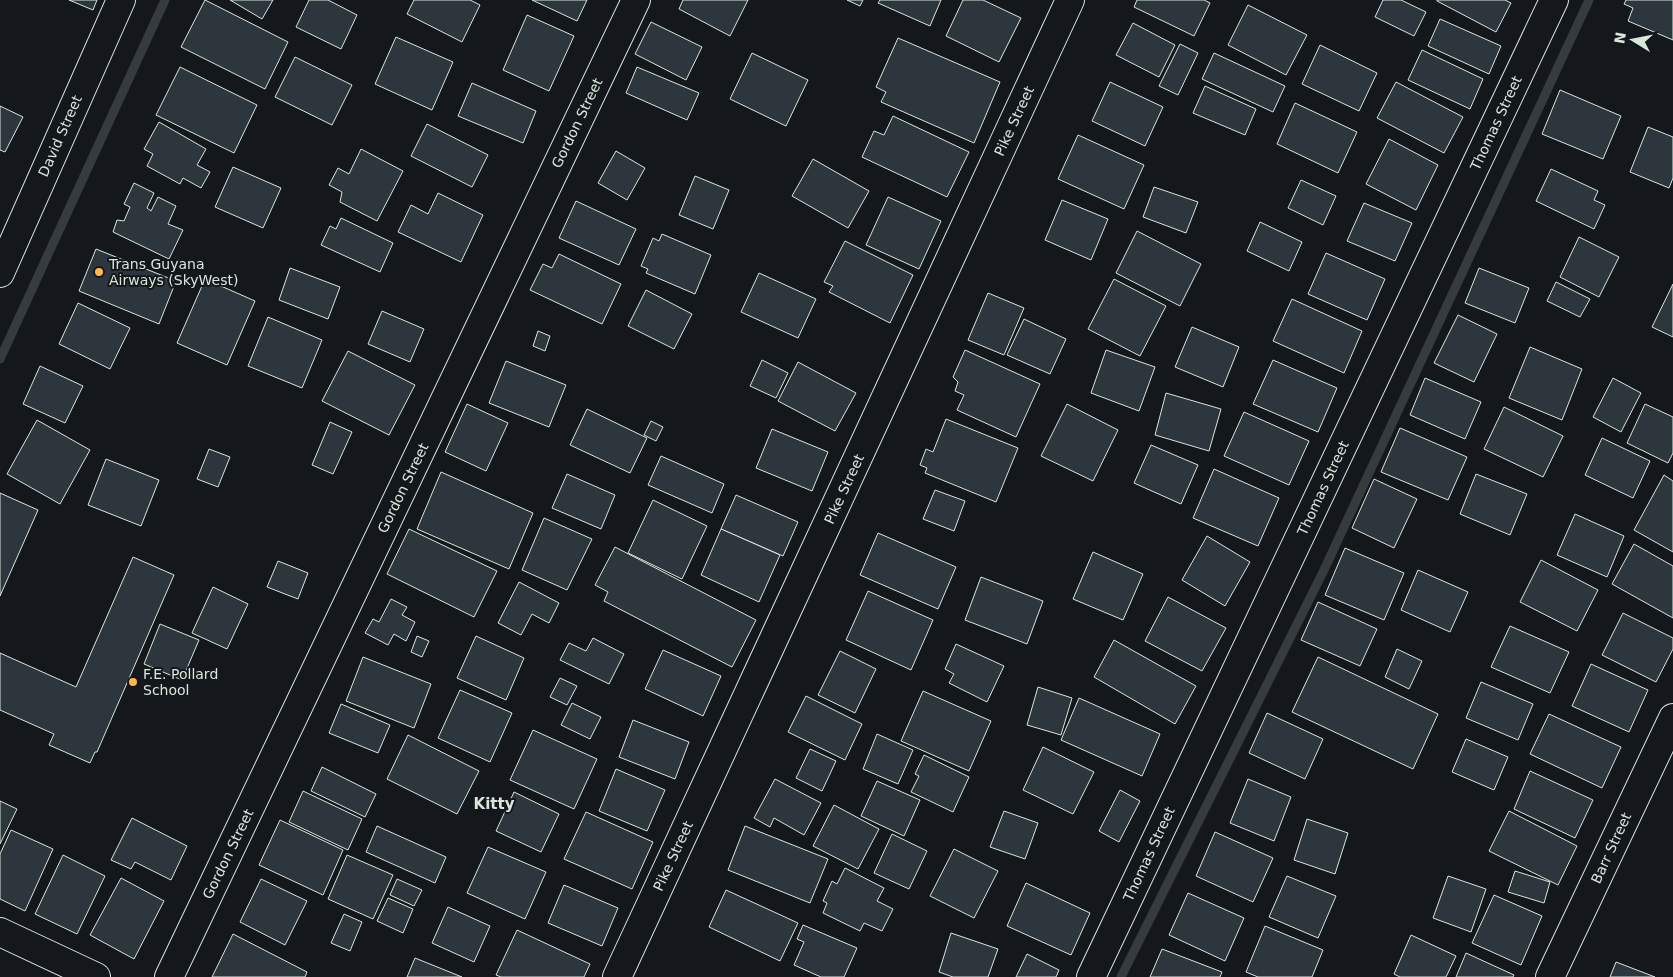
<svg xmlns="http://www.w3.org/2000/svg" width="1673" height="977" viewBox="0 0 1673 977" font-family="'DejaVu Sans',sans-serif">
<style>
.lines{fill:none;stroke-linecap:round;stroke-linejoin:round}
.stream{stroke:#363b3e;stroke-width:9}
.building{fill:#2c363c;stroke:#d8e6dc}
.street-casing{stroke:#d8e6dc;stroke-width:30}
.secondary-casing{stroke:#d8e6dc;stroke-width:30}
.street{stroke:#14181c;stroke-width:28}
.secondary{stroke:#14181c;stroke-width:28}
.poi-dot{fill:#ffb74d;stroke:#14181c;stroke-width:2}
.labels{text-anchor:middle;stroke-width:4;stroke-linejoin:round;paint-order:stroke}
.street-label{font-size:14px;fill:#d8e6dc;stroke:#14181c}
.poi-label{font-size:14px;fill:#d8e6dc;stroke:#14181c;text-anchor:start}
.neighbourhood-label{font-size:15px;font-weight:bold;fill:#d8e6dc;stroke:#14181c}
</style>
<rect width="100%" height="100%" fill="#14181c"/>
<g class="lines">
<g class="stream">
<path d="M 0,359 L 165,0"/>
<path d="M 1121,977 L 1324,570 L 1589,0"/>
</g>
</g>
<g class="building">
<path d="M 69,0 L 97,0 L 93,10 Z"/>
<path d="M 205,0 L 288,42 L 265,89 L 181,47 Z"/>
<path d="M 230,0 L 273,0 L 262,19 Z"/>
<path d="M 309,0 L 328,0 L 357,15 L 341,49 L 296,27 Z"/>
<path d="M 414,0 L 470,0 L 480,5 L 462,42 L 407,14 Z"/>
<path d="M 532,0 L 587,0 L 577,21 Z"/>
<path d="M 683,0 L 748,0 L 730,36 L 679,9 Z"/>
<path d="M 847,0 L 863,0 L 860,6 Z"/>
<path d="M 880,0 L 941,0 L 930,26 L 878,3 Z"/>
<path d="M 963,0 L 983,0 L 1021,18 L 999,62 L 946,36 Z"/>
<path d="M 1137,0 L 1204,0 L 1210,3 L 1194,36 L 1134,7 Z"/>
<path d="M 1383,0 L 1401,0 L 1426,12 L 1414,36 L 1375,17 Z"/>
<path d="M 1437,0 L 1505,0 L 1511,3 L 1496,32 L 1437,1 Z"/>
<path d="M 1626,0 L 1673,0 L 1673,40 L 1628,21 L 1633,8 L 1624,4 Z"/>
<path d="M 1248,5 L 1307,35 L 1286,75 L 1228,45 Z"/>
<path d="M 527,15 L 574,36 L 549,91 L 503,70 Z"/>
<path d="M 1440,19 L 1501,46 L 1489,74 L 1428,46 Z"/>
<path d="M 651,22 L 702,47 L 686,80 L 635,54 Z"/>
<path d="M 1133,23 L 1175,45 L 1159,77 L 1116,55 Z"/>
<path d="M 396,37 L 453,62 L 432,110 L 375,84 Z"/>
<path d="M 898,38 L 1000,82 L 974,143 L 881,102 L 886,92 L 876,87 Z"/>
<path d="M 1180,44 L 1198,53 L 1178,95 L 1159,86 Z"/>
<path d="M 1320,45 L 1377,73 L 1359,111 L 1302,84 Z"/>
<path d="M 1422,50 L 1483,79 L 1470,109 L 1408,80 Z"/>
<path d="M 752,53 L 808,80 L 786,126 L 730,99 Z"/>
<path d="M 1214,53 L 1285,86 L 1273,112 L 1202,79 Z"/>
<path d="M 295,57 L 352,85 L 332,125 L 275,97 Z"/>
<path d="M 180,67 L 257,105 L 234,153 L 156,115 Z"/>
<path d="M 637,67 L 699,93 L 687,120 L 626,93 Z"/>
<path d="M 1110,82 L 1163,107 L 1145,146 L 1092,121 Z"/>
<path d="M 1396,82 L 1463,117 L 1444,153 L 1377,118 Z"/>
<path d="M 472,83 L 536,111 L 523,143 L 458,116 Z"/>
<path d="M 1205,86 L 1256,109 L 1245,135 L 1193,113 Z"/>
<path d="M 1560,90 L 1621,116 L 1603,159 L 1542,134 Z"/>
<path d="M 1295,103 L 1357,132 L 1338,173 L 1277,144 Z"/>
<path d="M 0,106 L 23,117 L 5,152 L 0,150 Z"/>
<path d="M 893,116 L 969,152 L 947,197 L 862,157 L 874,131 L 884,135 Z"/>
<path d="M 159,122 L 206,149 L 197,165 L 210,172 L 201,188 L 183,178 L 180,184 L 147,166 L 153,154 L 144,149 Z"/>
<path d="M 427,124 L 488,155 L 472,187 L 411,156 Z"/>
<path d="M 1648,127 L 1673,137 L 1673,178 L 1669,188 L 1630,172 Z"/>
<path d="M 1078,135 L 1144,165 L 1124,209 L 1058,179 Z"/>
<path d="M 1389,139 L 1438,165 L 1416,210 L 1366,184 Z"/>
<path d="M 361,149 L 403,171 L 377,221 L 340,202 L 342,192 L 329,185 L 338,168 L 349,174 Z"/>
<path d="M 616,151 L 645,168 L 627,200 L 598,183 Z"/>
<path d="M 813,159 L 869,191 L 848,228 L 792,196 Z"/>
<path d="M 233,167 L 281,188 L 263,228 L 215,207 Z"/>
<path d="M 1551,169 L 1598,191 L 1594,200 L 1605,205 L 1594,229 L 1536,201 Z"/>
<path d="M 695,176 L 729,190 L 713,229 L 679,215 Z"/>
<path d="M 1301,180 L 1336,196 L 1323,225 L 1288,208 Z"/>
<path d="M 134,183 L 154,193 L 147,208 L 151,211 L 158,197 L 176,206 L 168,224 L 183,230 L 169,259 L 113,232 L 117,220 L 124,221 L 130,207 L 124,204 Z"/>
<path d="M 1154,187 L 1198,202 L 1186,233 L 1143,217 Z"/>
<path d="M 438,193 L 483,215 L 461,262 L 398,232 L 411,205 L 428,214 Z"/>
<path d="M 888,197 L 941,221 L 919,269 L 866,245 Z"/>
<path d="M 1062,200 L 1108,219 L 1091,260 L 1045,240 Z"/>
<path d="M 576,201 L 636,229 L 619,265 L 559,238 Z"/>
<path d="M 1364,203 L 1412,223 L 1395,261 L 1347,241 Z"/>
<path d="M 341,218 L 393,243 L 380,272 L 321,245 L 330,226 L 336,229 Z"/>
<path d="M 1260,222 L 1302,242 L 1289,271 L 1247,251 Z"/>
<path d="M 1137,231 L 1201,264 L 1180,306 L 1116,273 Z"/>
<path d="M 662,234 L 711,255 L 695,294 L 646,273 L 648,269 L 641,266 L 653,238 L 659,241 Z"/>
<path d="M 1579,237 L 1619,257 L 1599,297 L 1560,277 Z"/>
<path d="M 845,241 L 913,275 L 890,323 L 829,292 L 833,286 L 824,282 Z"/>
<path d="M 96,249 L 176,281 L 159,324 L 79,291 Z"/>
<path d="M 1326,253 L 1385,279 L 1367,320 L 1308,294 Z"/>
<path d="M 559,254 L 621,284 L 602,324 L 530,290 L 543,264 L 552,268 Z"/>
<path d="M 290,268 L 340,287 L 328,319 L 279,300 Z"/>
<path d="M 1479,268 L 1529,288 L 1515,323 L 1465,303 Z"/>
<path d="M 759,273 L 816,299 L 798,338 L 741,312 Z"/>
<path d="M 205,279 L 255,301 L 227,365 L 177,343 Z"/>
<path d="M 1114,279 L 1166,306 L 1140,356 L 1088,329 Z"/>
<path d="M 1556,282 L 1590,299 L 1580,317 L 1547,301 Z"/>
<path d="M 1673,284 L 1673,337 L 1652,327 Z"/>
<path d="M 646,290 L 692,314 L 674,349 L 628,326 Z"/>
<path d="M 988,293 L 1024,308 L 1004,355 L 968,340 Z"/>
<path d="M 1292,299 L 1362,331 L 1344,373 L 1273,341 Z"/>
<path d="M 78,303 L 130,328 L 110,369 L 59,344 Z"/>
<path d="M 382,311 L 424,329 L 410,362 L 368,344 Z"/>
<path d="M 1458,315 L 1497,334 L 1474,382 L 1434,363 Z"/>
<path d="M 268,317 L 322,340 L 302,388 L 248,366 Z"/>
<path d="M 1024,319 L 1066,339 L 1050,374 L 1007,355 Z"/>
<path d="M 1192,327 L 1239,347 L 1223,387 L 1175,367 Z"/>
<path d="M 538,331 L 550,336 L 545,351 L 533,346 Z"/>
<path d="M 1530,347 L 1582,369 L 1562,420 L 1509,398 Z"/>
<path d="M 965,350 L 1040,384 L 1016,437 L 957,410 L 964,395 L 955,391 L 958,382 L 953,377 Z"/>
<path d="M 1106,350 L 1155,367 L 1139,411 L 1091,393 Z"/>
<path d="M 348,351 L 415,385 L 389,435 L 322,401 Z"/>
<path d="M 762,360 L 788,373 L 776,398 L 750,386 Z"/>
<path d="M 1273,360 L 1337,388 L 1318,432 L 1253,404 Z"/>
<path d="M 506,361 L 566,385 L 549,427 L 489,403 Z"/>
<path d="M 798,362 L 856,393 L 835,431 L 778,401 Z"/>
<path d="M 40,366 L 83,386 L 65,423 L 23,404 Z"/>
<path d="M 1425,378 L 1481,402 L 1465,439 L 1410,415 Z"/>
<path d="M 1613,378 L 1641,393 L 1621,432 L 1593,417 Z"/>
<path d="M 1166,393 L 1221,409 L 1209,451 L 1155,435 Z"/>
<path d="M 467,404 L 508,423 L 486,471 L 445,452 Z"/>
<path d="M 1067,404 L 1118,430 L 1093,481 L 1041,456 Z"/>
<path d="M 1645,404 L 1673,417 L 1673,453 L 1668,463 L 1627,443 Z"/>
<path d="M 1504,407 L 1563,436 L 1543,477 L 1484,449 Z"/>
<path d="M 587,409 L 647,438 L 630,473 L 570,445 Z"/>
<path d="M 1244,412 L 1309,441 L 1289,485 L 1224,456 Z"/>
<path d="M 946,419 L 1018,448 L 996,502 L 925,473 L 927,468 L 920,465 L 926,449 L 933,452 Z"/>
<path d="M 37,420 L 90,450 L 60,504 L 7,474 Z"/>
<path d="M 651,421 L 663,427 L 656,441 L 644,435 Z"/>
<path d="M 330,422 L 352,432 L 333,474 L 312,465 Z"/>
<path d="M 1400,428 L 1467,457 L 1448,500 L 1381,472 Z"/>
<path d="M 772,429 L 828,452 L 812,491 L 756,468 Z"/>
<path d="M 1602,438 L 1650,461 L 1633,498 L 1585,475 Z"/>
<path d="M 1151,445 L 1198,465 L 1181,504 L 1134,483 Z"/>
<path d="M 209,449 L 230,457 L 218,487 L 197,479 Z"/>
<path d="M 661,456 L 724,484 L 712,513 L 648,485 Z"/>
<path d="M 106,459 L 159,480 L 141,526 L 88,505 Z"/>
<path d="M 1214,469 L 1279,498 L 1258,546 L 1193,518 Z"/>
<path d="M 441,472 L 533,513 L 509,569 L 417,529 Z"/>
<path d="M 567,474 L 615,495 L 601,529 L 552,508 Z"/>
<path d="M 1476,474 L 1527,494 L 1510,535 L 1460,514 Z"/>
<path d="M 1664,475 L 1673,481 L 1673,552 L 1634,530 Z"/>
<path d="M 1374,479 L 1417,499 L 1394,548 L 1352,528 Z"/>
<path d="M 935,490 L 965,501 L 954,531 L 923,519 Z"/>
<path d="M 0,493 L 38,510 L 0,596 Z"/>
<path d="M 736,495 L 798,522 L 783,556 L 721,529 Z"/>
<path d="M 653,500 L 707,526 L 682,579 L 628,553 Z"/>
<path d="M 1575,514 L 1624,536 L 1607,577 L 1557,555 Z"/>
<path d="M 544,518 L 592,539 L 567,590 L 522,570 Z"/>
<path d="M 409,529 L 497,571 L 474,617 L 387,574 Z"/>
<path d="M 721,529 L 780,555 L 759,602 L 701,575 Z"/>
<path d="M 878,533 L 956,567 L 938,609 L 860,575 Z"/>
<path d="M 1207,536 L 1250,562 L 1225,606 L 1182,580 Z"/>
<path d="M 1634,544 L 1673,566 L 1673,618 L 1612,584 Z"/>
<path d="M 615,547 L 756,620 L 732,667 L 604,601 L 608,592 L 595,585 Z"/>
<path d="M 1345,548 L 1404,573 L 1384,620 L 1325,595 Z"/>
<path d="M 1093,552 L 1143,574 L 1123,620 L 1073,599 Z"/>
<path d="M 133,557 L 174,575 L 97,752 L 95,752 L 90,763 L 49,745 L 54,734 L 0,710 L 0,653 L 76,687 Z"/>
<path d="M 1541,560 L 1598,590 L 1577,631 L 1520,602 Z"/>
<path d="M 278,561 L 308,573 L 298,599 L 267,587 Z"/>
<path d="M 1418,570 L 1468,592 L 1450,632 L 1401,610 Z"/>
<path d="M 981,577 L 1043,601 L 1027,644 L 965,620 Z"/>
<path d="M 519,582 L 559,603 L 549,623 L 532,614 L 521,635 L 498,623 Z"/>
<path d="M 213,587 L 248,604 L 227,649 L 192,633 Z"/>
<path d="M 868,591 L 933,620 L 911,670 L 846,640 Z"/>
<path d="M 1168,597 L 1226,628 L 1202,671 L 1145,641 Z"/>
<path d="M 391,599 L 407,607 L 402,615 L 415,622 L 406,641 L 394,634 L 388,645 L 365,633 L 373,619 L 379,622 Z"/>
<path d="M 1318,602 L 1377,629 L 1360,666 L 1301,640 Z"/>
<path d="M 1623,613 L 1673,638 L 1673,649 L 1656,682 L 1602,655 Z"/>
<path d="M 160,624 L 199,640 L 182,680 L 144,664 Z"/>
<path d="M 1510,626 L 1569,652 L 1550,693 L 1491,667 Z"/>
<path d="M 417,636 L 429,641 L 422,657 L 411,652 Z"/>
<path d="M 476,636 L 524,658 L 506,700 L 457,678 Z"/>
<path d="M 593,638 L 624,654 L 609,684 L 560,660 L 569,643 L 586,651 Z"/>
<path d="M 1114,640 L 1196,686 L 1175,724 L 1094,677 Z"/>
<path d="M 956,644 L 1004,666 L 987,702 L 949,683 L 954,674 L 945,669 Z"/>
<path d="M 1397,649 L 1422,661 L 1409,689 L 1385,677 Z"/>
<path d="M 663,650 L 721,676 L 703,716 L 645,689 Z"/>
<path d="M 840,651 L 876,669 L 855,713 L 818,695 Z"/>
<path d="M 363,657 L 431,684 L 414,728 L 346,701 Z"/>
<path d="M 1318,657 L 1438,714 L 1413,769 L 1292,712 Z"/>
<path d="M 1591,664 L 1648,690 L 1629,732 L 1572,706 Z"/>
<path d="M 560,678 L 577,686 L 567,705 L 550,697 Z"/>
<path d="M 1481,682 L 1533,704 L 1518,740 L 1466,718 Z"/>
<path d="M 1038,687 L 1072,698 L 1061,735 L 1027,725 Z"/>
<path d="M 460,690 L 512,713 L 490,762 L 438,738 Z"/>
<path d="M 923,691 L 991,721 L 969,771 L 901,741 Z"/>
<path d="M 806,696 L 862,724 L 845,760 L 788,732 Z"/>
<path d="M 1079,698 L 1160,734 L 1142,776 L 1061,740 Z"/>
<path d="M 572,703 L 601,717 L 590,739 L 561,725 Z"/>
<path d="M 341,704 L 390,725 L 378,753 L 329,733 Z"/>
<path d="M 1267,713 L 1323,739 L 1305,779 L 1249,753 Z"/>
<path d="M 1549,714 L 1621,747 L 1602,788 L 1530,754 Z"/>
<path d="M 633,720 L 689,742 L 675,779 L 619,757 Z"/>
<path d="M 533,730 L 597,759 L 574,809 L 510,780 Z"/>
<path d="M 877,734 L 913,750 L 898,784 L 863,769 Z"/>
<path d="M 408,735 L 479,771 L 457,814 L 387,779 Z"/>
<path d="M 1466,739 L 1508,757 L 1494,790 L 1452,772 Z"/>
<path d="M 1043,747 L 1094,772 L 1073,814 L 1023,790 Z"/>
<path d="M 810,749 L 836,761 L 822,791 L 796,778 Z"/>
<path d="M 924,755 L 969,777 L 953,812 L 911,792 L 919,776 L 915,774 Z"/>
<path d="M 322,767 L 376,794 L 365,817 L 311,791 Z"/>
<path d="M 616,769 L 665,790 L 647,831 L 599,811 Z"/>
<path d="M 1530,771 L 1593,800 L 1575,838 L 1514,809 Z"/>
<path d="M 775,779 L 821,803 L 804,835 L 774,818 L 770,827 L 754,818 Z"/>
<path d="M 1248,779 L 1291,797 L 1274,841 L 1230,823 Z"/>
<path d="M 877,781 L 920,800 L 904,836 L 861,816 Z"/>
<path d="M 1120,790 L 1140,801 L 1119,842 L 1099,831 Z"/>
<path d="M 303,791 L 362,819 L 348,850 L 289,822 Z"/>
<path d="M 514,792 L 559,814 L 541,852 L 496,831 Z"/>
<path d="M 0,801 L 17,809 L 0,844 Z"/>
<path d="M 834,805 L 879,829 L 858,869 L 813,846 Z"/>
<path d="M 1004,811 L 1038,823 L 1025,859 L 990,847 Z"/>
<path d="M 1509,811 L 1577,846 L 1558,885 L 1489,851 Z"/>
<path d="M 586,812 L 653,842 L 632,889 L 564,859 Z"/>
<path d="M 132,818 L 187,846 L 171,880 L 135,862 L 131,869 L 111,860 Z"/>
<path d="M 1307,819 L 1348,833 L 1335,874 L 1294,860 Z"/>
<path d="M 280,820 L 343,850 L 323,895 L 259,865 Z"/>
<path d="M 377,826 L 446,857 L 435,883 L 366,852 Z"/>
<path d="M 745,826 L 828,859 L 810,903 L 728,870 Z"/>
<path d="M 11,830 L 53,849 L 25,911 L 0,899 L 0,854 Z"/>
<path d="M 1215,832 L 1273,858 L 1253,902 L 1196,876 Z"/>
<path d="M 892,834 L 927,851 L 909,889 L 874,873 Z"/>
<path d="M 488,847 L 546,872 L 525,919 L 467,893 Z"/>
<path d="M 954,849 L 998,871 L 974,918 L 930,896 Z"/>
<path d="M 63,855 L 105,876 L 77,934 L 35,914 Z"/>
<path d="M 347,855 L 393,875 L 373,919 L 328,899 Z"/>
<path d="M 845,868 L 884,888 L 877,901 L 893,909 L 882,931 L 864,923 L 860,931 L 823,913 L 827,903 L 823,901 L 832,881 L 837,884 Z"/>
<path d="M 1515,871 L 1550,882 L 1544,903 L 1508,892 Z"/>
<path d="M 1287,876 L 1336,896 L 1318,938 L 1269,917 Z"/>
<path d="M 1448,876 L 1486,889 L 1471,932 L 1433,918 Z"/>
<path d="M 121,878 L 164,901 L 134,959 L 90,935 Z"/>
<path d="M 261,879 L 307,901 L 285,945 L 240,922 Z"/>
<path d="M 397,879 L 422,890 L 414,906 L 390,895 Z"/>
<path d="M 1026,883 L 1090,913 L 1071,955 L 1007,926 Z"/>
<path d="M 564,885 L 618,908 L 602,946 L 548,923 Z"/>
<path d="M 726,890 L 798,923 L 780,961 L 709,927 Z"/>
<path d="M 1188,893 L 1244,918 L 1225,961 L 1169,935 Z"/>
<path d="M 1494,895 L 1542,916 L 1521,965 L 1472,943 Z"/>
<path d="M 388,898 L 413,909 L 403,933 L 377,921 Z"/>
<path d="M 448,907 L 490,926 L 474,962 L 432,943 Z"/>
<path d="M 344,914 L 362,922 L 350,951 L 331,943 Z"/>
<path d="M 803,925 L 857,948 L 844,977 L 821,977 L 794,965 L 804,942 L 797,939 Z"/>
<path d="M 1265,926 L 1323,950 L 1312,977 L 1258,977 L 1246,972 Z"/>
<path d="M 517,930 L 590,964 L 584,977 L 501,977 L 496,975 Z"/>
<path d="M 951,933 L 998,949 L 988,977 L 953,977 L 939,972 Z"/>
<path d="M 233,934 L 307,972 L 305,977 L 212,977 Z"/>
<path d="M 1411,935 L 1456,956 L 1446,977 L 1400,977 L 1394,974 Z"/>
<path d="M 1162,949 L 1222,972 L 1220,977 L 1150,977 Z"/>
<path d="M 1466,953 L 1514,975 L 1513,977 L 1456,977 Z"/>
<path d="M 1027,954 L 1059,970 L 1056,977 L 1016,977 Z"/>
<path d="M 415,958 L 462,977 L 407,977 Z"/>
<path d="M 1616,962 L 1655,977 L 1610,977 Z"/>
</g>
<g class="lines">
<g class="street-casing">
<g id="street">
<path d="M 0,932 L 96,977"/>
<path d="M 169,977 L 636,0"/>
<path d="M 617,977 L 1070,0"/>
<path d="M 1091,977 L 1554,0"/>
<path d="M 1550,977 L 1673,718"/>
</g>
</g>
<g class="secondary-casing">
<path id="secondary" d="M 0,273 L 121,0"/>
</g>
<use href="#street" class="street"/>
<use href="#secondary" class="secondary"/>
</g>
<g class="poi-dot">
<circle cx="99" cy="272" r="5"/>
<circle cx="133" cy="682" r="5"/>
</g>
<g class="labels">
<g class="street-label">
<text transform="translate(1014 121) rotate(-65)" y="5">Pike Street</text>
<text transform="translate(577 123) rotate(-64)" y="5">Gordon Street</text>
<text transform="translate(1496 123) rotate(-65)" y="5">Thomas Street</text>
<text transform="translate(60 136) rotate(-66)" y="5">David Street</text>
<text transform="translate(403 488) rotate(-64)" y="5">Gordon Street</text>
<text transform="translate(1323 488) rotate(-65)" y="5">Thomas Street</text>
<text transform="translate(844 489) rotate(-65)" y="5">Pike Street</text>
<text transform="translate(1611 848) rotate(-65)" y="5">Barr Street</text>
<text transform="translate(228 854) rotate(-64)" y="5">Gordon Street</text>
<text transform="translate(1149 854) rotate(-65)" y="5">Thomas Street</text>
<text transform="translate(673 856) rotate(-65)" y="5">Pike Street</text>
</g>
<g class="poi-label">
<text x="109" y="269">Trans Guyana<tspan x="109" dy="16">Airways (SkyWest)</tspan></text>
<text x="143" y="679">F.E. Pollard<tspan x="143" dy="16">School</tspan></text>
</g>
<g class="neighbourhood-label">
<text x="494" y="809">Kitty</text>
</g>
</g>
<g transform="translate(1633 40) rotate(280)" stroke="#14181c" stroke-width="4" paint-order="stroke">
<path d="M0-4L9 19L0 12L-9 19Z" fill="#d8e6dc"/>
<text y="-8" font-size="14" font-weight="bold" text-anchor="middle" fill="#d8e6dc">N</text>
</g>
</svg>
